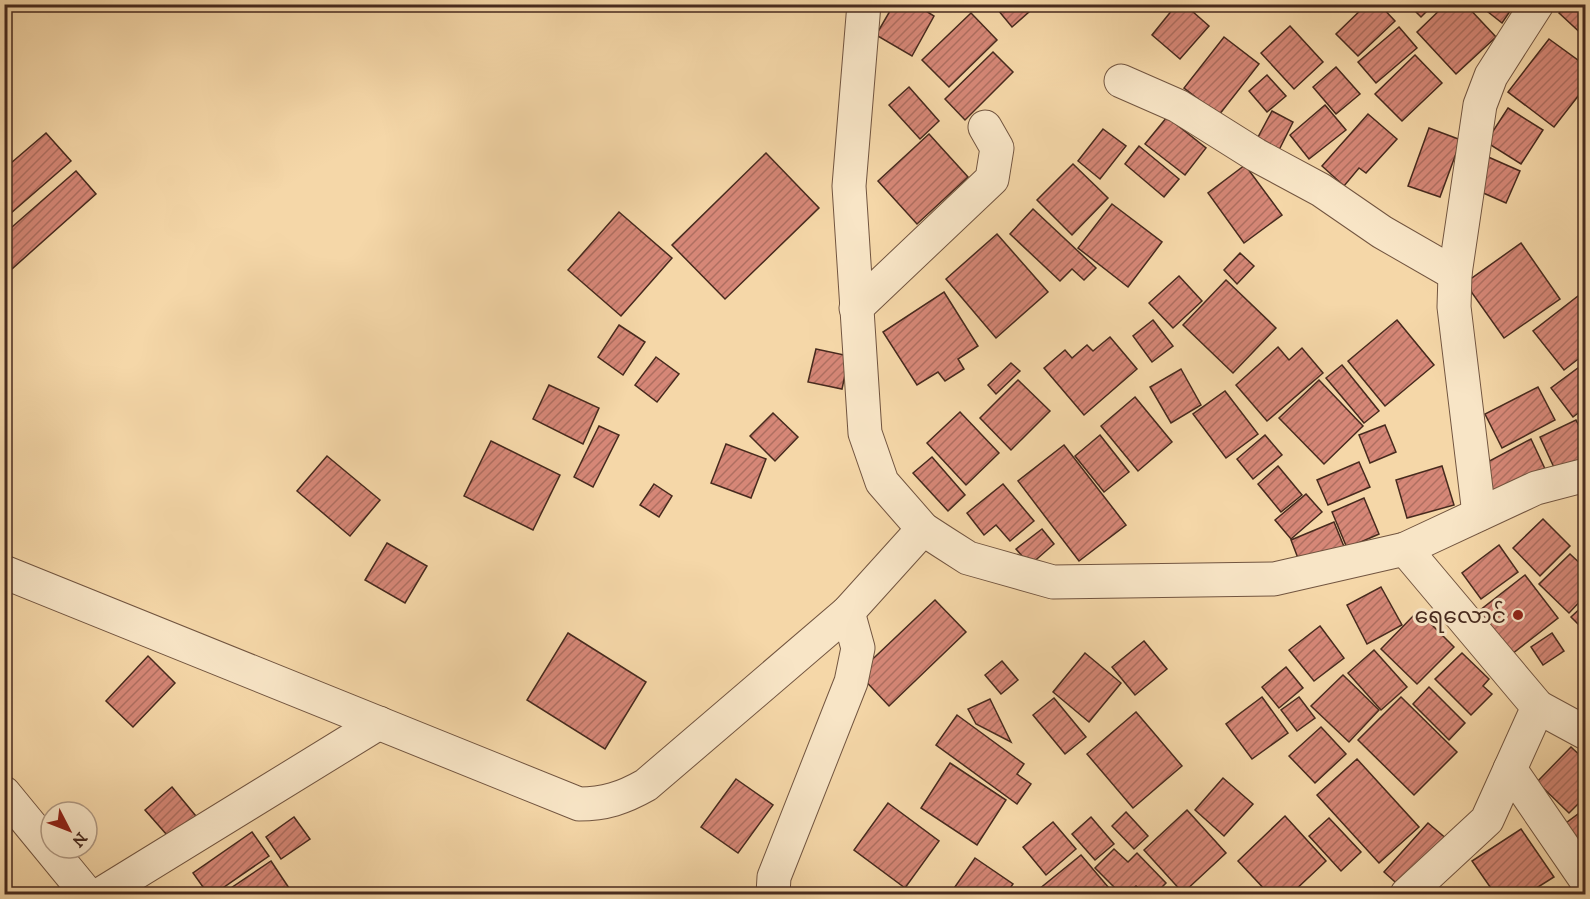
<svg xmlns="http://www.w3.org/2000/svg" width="1590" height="899" viewBox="0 0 1590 899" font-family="'IM FELL DW Pica','Noto Sans Myanmar',serif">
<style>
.building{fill:url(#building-hatch);stroke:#472a1e;stroke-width:1.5}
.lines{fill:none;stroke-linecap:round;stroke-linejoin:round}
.minor-casing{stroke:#725540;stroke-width:35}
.minor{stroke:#f8e5c6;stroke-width:33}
.poi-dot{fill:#8f2418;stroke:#f8e5c6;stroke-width:2}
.labels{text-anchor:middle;stroke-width:6;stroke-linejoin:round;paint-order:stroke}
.poi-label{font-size:22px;fill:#472a1e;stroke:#f8e5c6;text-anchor:end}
</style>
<defs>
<pattern id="building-hatch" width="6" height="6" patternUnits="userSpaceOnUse" patternTransform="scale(1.5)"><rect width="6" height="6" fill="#d68777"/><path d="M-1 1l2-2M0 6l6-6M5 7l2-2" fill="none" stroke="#af6f61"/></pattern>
</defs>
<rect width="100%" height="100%" fill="#f5d7a8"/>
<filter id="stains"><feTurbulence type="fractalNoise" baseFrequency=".00333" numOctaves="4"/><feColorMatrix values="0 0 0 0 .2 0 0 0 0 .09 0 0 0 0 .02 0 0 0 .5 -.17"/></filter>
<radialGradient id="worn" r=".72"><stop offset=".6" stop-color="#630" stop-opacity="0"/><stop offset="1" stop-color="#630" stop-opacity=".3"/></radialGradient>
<g class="building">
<path d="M 894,4 L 915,4 L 934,16 L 912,56 L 876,35 Z"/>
<path d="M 993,4 L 1038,4 L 1012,27 Z"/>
<path d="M 1177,4 L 1184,4 L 1209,26 L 1180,59 L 1152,35 Z"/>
<path d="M 1367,4 L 1379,4 L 1395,21 L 1358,56 L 1336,34 Z"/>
<path d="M 1408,4 L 1434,4 L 1421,17 Z"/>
<path d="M 1446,4 L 1465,4 L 1496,37 L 1456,74 L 1417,32 Z"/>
<path d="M 1478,4 L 1515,4 L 1502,23 Z"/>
<path d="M 1568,4 L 1586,4 L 1586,38 L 1559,13 Z"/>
<path d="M 971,13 L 997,40 L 949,87 L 922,60 Z"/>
<path d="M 1290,26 L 1323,62 L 1294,89 L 1261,53 Z"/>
<path d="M 1399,27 L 1417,48 L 1376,83 L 1358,62 Z"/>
<path d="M 1224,37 L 1259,64 L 1219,115 L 1184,88 Z"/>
<path d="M 1549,39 L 1586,66 L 1586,86 L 1554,127 L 1508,92 Z"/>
<path d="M 993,52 L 1013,72 L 965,120 L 945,99 Z"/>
<path d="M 1415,55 L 1442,83 L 1402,121 L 1375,94 Z"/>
<path d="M 1336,67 L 1360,94 L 1336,114 L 1313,87 Z"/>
<path d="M 1267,75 L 1286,96 L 1267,112 L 1249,91 Z"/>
<path d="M 909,87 L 939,121 L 920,139 L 889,105 Z"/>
<path d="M 1325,105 L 1346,130 L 1309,159 L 1290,135 Z"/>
<path d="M 1508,108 L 1543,130 L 1521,164 L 1486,142 Z"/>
<path d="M 1272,111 L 1293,122 L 1279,150 L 1257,139 Z"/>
<path d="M 1368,114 L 1397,139 L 1366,173 L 1359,168 L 1344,186 L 1322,166 Z"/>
<path d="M 1167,117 L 1206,148 L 1185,175 L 1145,144 Z"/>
<path d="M 1429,128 L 1461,140 L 1440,197 L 1408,186 Z"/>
<path d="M 1103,129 L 1126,146 L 1100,179 L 1078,161 Z"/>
<path d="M 46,133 L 71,161 L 4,219 L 4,169 Z"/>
<path d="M 929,134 L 968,177 L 917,224 L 878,181 Z"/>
<path d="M 1139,146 L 1179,179 L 1164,197 L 1125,164 Z"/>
<path d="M 766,153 L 819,208 L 725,299 L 672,245 Z"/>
<path d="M 1486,156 L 1520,171 L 1506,203 L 1472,188 Z"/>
<path d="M 1073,164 L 1108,198 L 1072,235 L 1037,200 Z"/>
<path d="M 1245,165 L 1282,215 L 1244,243 L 1208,193 Z"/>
<path d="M 76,171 L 96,194 L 4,276 L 4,234 Z"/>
<path d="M 1112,204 L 1162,242 L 1128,287 L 1078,248 Z"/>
<path d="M 1033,209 L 1096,268 L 1084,280 L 1072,269 L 1060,281 L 1010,234 Z"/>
<path d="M 619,212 L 672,258 L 621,316 L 568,270 Z"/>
<path d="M 997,234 L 1048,292 L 996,338 L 946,279 Z"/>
<path d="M 1521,243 L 1560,299 L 1504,338 L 1465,283 Z"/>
<path d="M 1240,253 L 1254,266 L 1237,284 L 1224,270 Z"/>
<path d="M 1179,276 L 1202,301 L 1173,328 L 1149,303 Z"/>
<path d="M 1226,280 L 1276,328 L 1233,373 L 1183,325 Z"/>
<path d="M 944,292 L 978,346 L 958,359 L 964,369 L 945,381 L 938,372 L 917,385 L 883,332 Z"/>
<path d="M 1578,296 L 1586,305 L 1586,353 L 1564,370 L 1533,331 Z"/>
<path d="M 1153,320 L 1173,346 L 1152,362 L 1133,336 Z"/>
<path d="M 1397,320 L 1434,365 L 1385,406 L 1348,361 Z"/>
<path d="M 619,325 L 645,342 L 623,375 L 598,357 Z"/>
<path d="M 1110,337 L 1137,369 L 1084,415 L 1044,368 L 1065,350 L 1072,358 L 1087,345 L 1093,351 Z"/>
<path d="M 1278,347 L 1289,360 L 1302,348 L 1323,373 L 1267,421 L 1236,385 Z"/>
<path d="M 816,349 L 849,356 L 842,389 L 808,382 Z"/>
<path d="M 656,357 L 679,374 L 657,402 L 635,385 Z"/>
<path d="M 1586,362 L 1586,407 L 1573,417 L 1551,388 Z"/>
<path d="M 1011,363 L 1020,371 L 996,394 L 988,385 Z"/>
<path d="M 1342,365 L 1379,411 L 1364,423 L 1326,378 Z"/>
<path d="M 1181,369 L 1201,405 L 1171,423 L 1150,387 Z"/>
<path d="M 1018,380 L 1050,411 L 1011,450 L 980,418 Z"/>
<path d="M 1319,380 L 1363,426 L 1324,464 L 1279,418 Z"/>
<path d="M 549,385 L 599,408 L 583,444 L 533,419 Z"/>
<path d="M 1538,387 L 1555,420 L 1502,448 L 1485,414 Z"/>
<path d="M 1225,391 L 1258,434 L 1226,458 L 1193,414 Z"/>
<path d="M 1135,397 L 1172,442 L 1138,471 L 1101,426 Z"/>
<path d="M 960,412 L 999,453 L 966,485 L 927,443 Z"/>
<path d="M 773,413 L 798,437 L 775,461 L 750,436 Z"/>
<path d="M 1576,420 L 1586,440 L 1586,460 L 1557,474 L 1540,437 Z"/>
<path d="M 1385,425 L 1396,452 L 1370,463 L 1359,435 Z"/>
<path d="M 599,426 L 619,435 L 593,487 L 574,477 Z"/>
<path d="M 1100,435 L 1129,472 L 1104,492 L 1075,456 Z"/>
<path d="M 1265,435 L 1282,455 L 1253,479 L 1237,459 Z"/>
<path d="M 1531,439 L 1546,471 L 1495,497 L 1480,466 Z"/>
<path d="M 491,441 L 560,475 L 533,530 L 464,496 Z"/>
<path d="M 726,444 L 766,459 L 751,498 L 711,483 Z"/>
<path d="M 1064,445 L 1126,525 L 1079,561 L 1018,481 Z"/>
<path d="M 327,456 L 380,500 L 350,536 L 297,491 Z"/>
<path d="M 932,457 L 965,495 L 948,511 L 913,473 Z"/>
<path d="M 1359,462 L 1370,487 L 1328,505 L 1317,480 Z"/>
<path d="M 1278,466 L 1302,495 L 1281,512 L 1258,484 Z"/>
<path d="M 1442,466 L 1454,505 L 1407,518 L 1396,480 Z"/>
<path d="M 654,484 L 672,496 L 659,517 L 640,505 Z"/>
<path d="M 1003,484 L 1034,521 L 1010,541 L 996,525 L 984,535 L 967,513 Z"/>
<path d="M 1306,494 L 1322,512 L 1291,539 L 1275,520 Z"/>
<path d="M 1364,498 L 1379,534 L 1347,548 L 1332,512 Z"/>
<path d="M 1543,519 L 1570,546 L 1540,576 L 1513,548 Z"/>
<path d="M 1334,522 L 1345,549 L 1301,566 L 1291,540 Z"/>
<path d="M 1042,529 L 1054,544 L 1030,565 L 1016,549 Z"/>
<path d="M 387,543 L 427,566 L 405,603 L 365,580 Z"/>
<path d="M 1499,545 L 1518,572 L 1481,599 L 1462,573 Z"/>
<path d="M 1570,554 L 1586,569 L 1586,595 L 1569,613 L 1539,584 Z"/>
<path d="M 1525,575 L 1558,618 L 1512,654 L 1479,611 Z"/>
<path d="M 1381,587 L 1402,625 L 1367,644 L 1347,605 Z"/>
<path d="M 935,600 L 966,632 L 889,706 L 858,673 Z"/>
<path d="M 1586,603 L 1586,626 L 1583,629 L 1571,617 Z"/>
<path d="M 1418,611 L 1454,647 L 1417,684 L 1381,649 Z"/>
<path d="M 1320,626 L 1344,658 L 1314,681 L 1289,650 Z"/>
<path d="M 568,633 L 646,682 L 605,749 L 527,700 Z"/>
<path d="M 1552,633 L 1564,651 L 1543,665 L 1531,647 Z"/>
<path d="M 1144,641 L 1167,669 L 1135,695 L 1112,667 Z"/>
<path d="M 1374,650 L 1407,687 L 1381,710 L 1348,673 Z"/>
<path d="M 1085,653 L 1121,683 L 1089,722 L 1053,692 Z"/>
<path d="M 1462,653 L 1489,679 L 1483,686 L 1492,694 L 1471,715 L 1435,679 Z"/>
<path d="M 148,656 L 175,683 L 133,727 L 106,701 Z"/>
<path d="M 1002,661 L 1018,680 L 1001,694 L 985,675 Z"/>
<path d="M 1286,667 L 1303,688 L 1279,708 L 1262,687 Z"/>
<path d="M 1343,675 L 1379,710 L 1349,742 L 1311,706 Z"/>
<path d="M 1429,687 L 1465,723 L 1449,740 L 1413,704 Z"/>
<path d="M 1262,697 L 1288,733 L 1252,759 L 1226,724 Z"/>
<path d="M 1299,697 L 1315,718 L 1297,731 L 1281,710 Z"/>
<path d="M 1401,697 L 1457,752 L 1414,795 L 1358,740 Z"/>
<path d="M 1054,698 L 1086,737 L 1065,754 L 1033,715 Z"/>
<path d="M 990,699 L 1011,742 L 976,724 L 968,709 Z"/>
<path d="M 1136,712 L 1182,766 L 1133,808 L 1087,754 Z"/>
<path d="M 957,715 L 1024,764 L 1017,774 L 1031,784 L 1017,804 L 936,745 Z"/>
<path d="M 1321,727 L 1346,754 L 1315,783 L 1289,756 Z"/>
<path d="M 1571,747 L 1586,761 L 1586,796 L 1569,813 L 1537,782 Z"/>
<path d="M 1357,759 L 1419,827 L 1379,863 L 1317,795 Z"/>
<path d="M 950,763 L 1006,800 L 977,845 L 921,808 Z"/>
<path d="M 1223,778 L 1253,804 L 1224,836 L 1195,810 Z"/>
<path d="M 736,779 L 773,805 L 738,853 L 701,827 Z"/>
<path d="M 172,787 L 200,821 L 174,843 L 145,810 Z"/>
<path d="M 888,803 L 939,841 L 905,888 L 854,850 Z"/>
<path d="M 1586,808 L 1586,849 L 1582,852 L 1562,826 Z"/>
<path d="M 1187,810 L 1226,853 L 1183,893 L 1144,850 Z"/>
<path d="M 1126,812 L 1148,836 L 1134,849 L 1112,826 Z"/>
<path d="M 1285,816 L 1326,861 L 1291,894 L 1269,894 L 1238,861 Z"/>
<path d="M 294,817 L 310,839 L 281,859 L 266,837 Z"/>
<path d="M 1091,817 L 1114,844 L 1095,860 L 1072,834 Z"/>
<path d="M 1329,818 L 1361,852 L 1341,871 L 1309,836 Z"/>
<path d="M 1053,822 L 1076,849 L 1046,875 L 1023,847 Z"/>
<path d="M 1428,823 L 1448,840 L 1404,890 L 1384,872 Z"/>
<path d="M 1521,829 L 1554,877 L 1527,894 L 1495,894 L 1472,861 Z"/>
<path d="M 252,832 L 269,856 L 214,894 L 208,894 L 193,873 Z"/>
<path d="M 1114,849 L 1128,862 L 1137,853 L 1166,883 L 1155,894 L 1145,894 L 1136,886 L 1127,894 L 1121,894 L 1095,868 Z"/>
<path d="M 1081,855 L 1114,894 L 1033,894 Z"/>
<path d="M 975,858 L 1013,884 L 1006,894 L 950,894 Z"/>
<path d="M 271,861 L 291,891 L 285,894 L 222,894 Z"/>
</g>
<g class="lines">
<g class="minor-casing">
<g id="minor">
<path d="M 864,4 L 849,186 L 865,433 L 882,482 L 923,529 L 943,542 L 968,558 L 1053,582 L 1274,579 L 1405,549 L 1536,488 L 1586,475"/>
<path d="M 1121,81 L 1178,106 L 1256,155 L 1321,190 L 1382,232 L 1455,274"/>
<path d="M 856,308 L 992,179 L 997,148 L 985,127"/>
<path d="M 1479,514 L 1454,307 L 1455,274 L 1480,105 L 1491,76 L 1537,4"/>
<path d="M 1405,549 L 1538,707 L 1487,820 L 1407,894"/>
<path d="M 4,572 L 579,804 C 605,804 623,798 646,785 L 848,612 L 923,529"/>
<path d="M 1538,707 L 1586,733"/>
<path d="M 1510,769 L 1586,880"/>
<path d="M 4,793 L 87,894"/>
<path d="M 101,894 L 379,723"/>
<path d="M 773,894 L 774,877 L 851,682 L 858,648 L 848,612"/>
</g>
</g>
<use href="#minor" class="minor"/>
</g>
<circle class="poi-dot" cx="1518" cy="615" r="6"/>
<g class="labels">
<g class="poi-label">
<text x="1506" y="623">ရေလောင်</text>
</g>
</g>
<rect width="1590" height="899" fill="none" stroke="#f5d7a8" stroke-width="24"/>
<rect x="6" y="6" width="1578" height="887" fill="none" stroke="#472a1e" stroke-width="3"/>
<rect x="12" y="12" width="1566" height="875" fill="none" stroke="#472a1e" stroke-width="1.5"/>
<g transform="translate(69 830) rotate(132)"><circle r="28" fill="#f8e5c6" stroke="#b19a83" stroke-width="1.5"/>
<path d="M0-4.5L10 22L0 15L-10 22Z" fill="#8f2418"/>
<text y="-9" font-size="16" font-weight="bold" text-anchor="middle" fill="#472a1e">N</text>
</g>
<rect width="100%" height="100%" filter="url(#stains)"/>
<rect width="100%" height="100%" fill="url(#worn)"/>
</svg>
